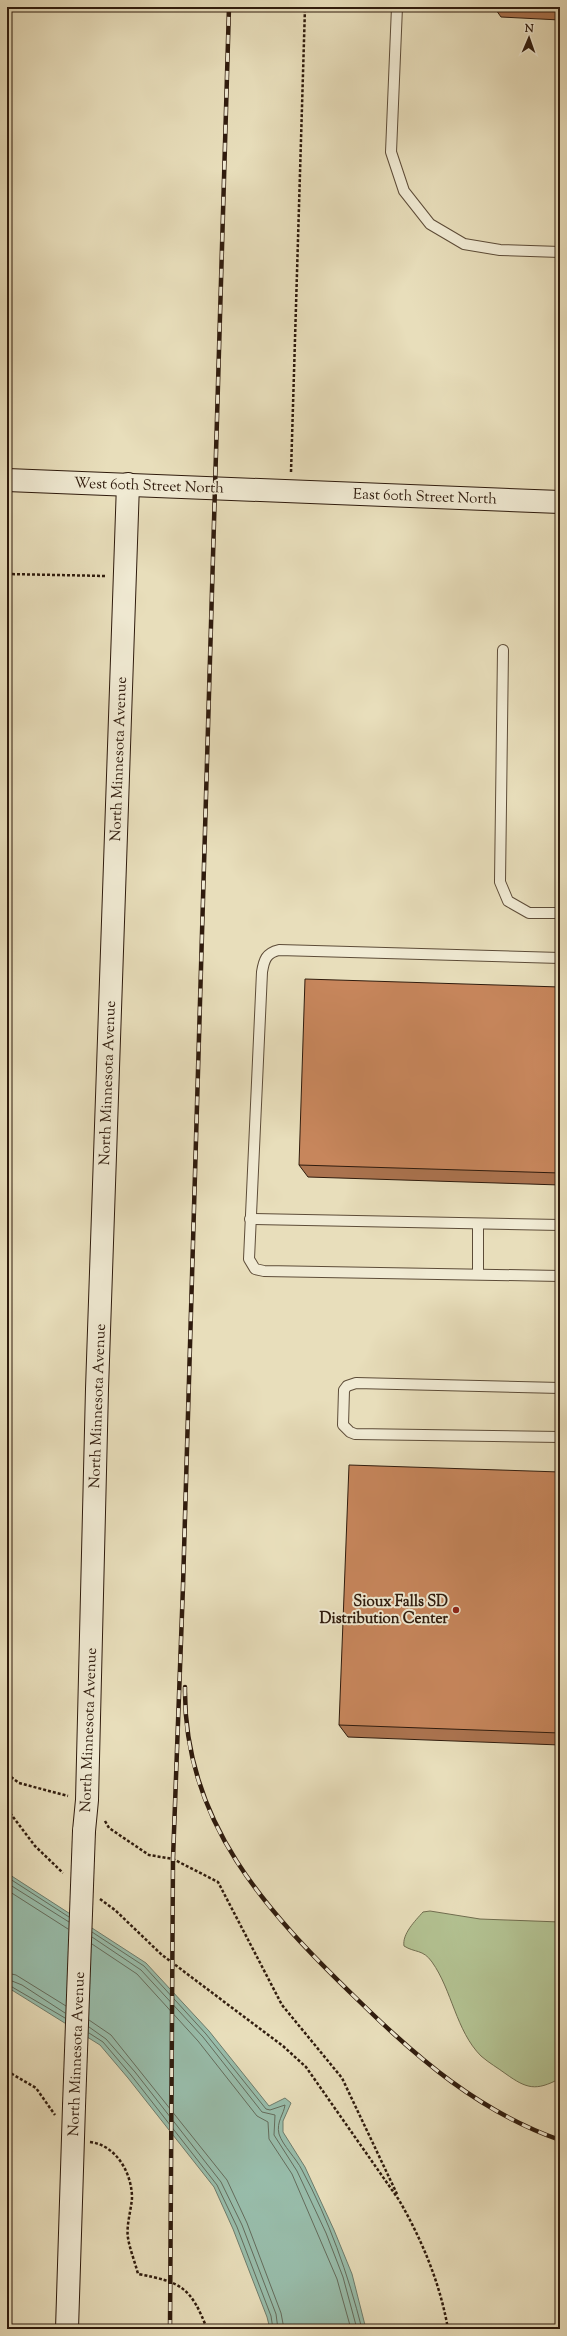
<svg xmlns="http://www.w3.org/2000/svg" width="567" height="2336" viewBox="0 0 567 2336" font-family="'Sorts Mill Goudy',serif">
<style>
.green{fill:#b3c292;stroke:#716e50}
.water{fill:#98bdab;stroke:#6e7c6c}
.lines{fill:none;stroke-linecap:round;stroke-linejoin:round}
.shore{stroke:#646c5c;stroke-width:1}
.lane-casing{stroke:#5d4c38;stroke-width:12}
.secondary-casing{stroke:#2f1b0d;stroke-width:24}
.path{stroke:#2f1b0d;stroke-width:2.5;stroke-dasharray:3 2;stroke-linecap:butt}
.lane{stroke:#f0ead3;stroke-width:10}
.secondary{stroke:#f0ead3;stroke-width:22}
.rail-casing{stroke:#2f1b0d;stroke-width:4.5}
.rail{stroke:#f0ead3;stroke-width:3;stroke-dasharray:9;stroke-linecap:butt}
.secondary-bridge-casing{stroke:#2f1b0d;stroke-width:24;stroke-linecap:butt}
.secondary-bridge{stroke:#f0ead3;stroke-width:22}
.wall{fill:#ab734f;stroke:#2f1b0d}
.building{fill:#c7865c;stroke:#2f1b0d}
.poi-dot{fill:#8f2418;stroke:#f0ead3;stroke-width:1.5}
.labels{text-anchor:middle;stroke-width:4;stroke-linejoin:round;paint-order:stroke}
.street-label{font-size:15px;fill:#2f1b0d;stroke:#f0ead3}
.poi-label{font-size:15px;font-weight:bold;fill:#2f1b0d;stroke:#f0ead3;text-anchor:end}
</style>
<rect width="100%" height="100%" fill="#e8debb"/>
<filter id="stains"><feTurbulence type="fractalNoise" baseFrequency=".005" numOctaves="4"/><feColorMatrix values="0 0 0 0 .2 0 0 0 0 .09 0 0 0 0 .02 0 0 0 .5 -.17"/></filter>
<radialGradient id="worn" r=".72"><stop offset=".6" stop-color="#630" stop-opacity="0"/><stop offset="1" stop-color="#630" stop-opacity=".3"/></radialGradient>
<path class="green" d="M 430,1911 L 480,1919 L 560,1922 L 559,2079 C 536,2091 527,2089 506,2074 C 498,2068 489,2063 481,2056 C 456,2031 452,1990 432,1962 C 423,1949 415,1953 404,1946 C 402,1934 415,1921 423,1912 Z"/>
<path class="water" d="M 7,1873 L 146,1963 L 209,2031 L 269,2106 L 285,2098 L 291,2103 L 283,2121 L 283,2132 L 305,2167 L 334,2230 L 352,2274 L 366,2329 L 270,2329 L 267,2317 L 233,2229 L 214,2187 L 128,2078 L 100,2045 L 7,1987 Z"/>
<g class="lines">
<g class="shore">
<path d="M 7,1877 L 69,1917"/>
<path d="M 7,1883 L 69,1922"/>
<path d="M 7,1890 L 68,1929"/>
<path d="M 92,1932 L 144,1966 L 206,2034 L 266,2109 L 270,2110 L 285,2105 C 284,2114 276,2122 279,2134 C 283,2146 296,2158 302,2170 C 329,2220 348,2274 362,2329"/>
<path d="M 92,1937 L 141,1970 L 203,2037 L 262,2112 L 275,2115 L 274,2135 L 297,2171 L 326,2233 L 343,2277 L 357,2329"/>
<path d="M 92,1944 L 137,1974 L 198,2041 L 257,2116 L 268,2122 L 269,2139 L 292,2174 L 337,2279 L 351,2329"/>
<path d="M 7,1973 L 16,1975 L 66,2006"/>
<path d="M 7,1979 L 22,1985 L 65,2013"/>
<path d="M 7,1984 L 65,2018"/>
<path d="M 89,2020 L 111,2035 L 227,2180 L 247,2223 L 281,2313 L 284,2329"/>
<path d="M 89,2027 L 106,2039 L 135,2072 L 221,2182 L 242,2225 L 276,2314 L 278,2329"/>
<path d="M 89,2033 L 103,2042 L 131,2075 L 217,2185 L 237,2227 L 271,2316 L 273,2329"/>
</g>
<g class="lane-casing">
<g id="lane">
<path d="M 397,7 L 391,152 L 404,191 L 430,224 L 464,244 L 500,250 L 560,252"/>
<path d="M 503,650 L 500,882 L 508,901 L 529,913 L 560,913"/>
<path d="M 560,958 L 279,950 C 266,953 264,960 262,972 L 249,1259 L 255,1269 L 264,1271 L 560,1276"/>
<path d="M 250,1219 L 560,1225"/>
<path d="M 478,1274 L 478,1224"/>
<path d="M 560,1388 L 356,1383 L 347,1386 L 344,1390 L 343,1425 L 350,1432 L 355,1434 L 560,1437"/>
</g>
</g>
<g class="secondary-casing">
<g id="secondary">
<path d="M 7,480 L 560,502"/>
<path d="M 84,1831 L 87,1800 L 97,1389 L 128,484"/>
<path d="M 67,2329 L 74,2106"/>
</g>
</g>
<g class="path">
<path d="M 291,472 L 305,7"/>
<path d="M 7,574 L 106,576"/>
<path d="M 7,1774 L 19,1783 L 68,1796"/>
<path d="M 7,1809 L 35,1846 L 63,1873"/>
<path d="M 105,1821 L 109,1828 L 149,1855 L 173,1859 L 218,1882 L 282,2005 L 342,2078 L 397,2194"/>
<path d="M 100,1899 L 115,1910 L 162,1955 L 283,2046 L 306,2067 L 399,2200 C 422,2240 440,2283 448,2329"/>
<path d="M 7,2071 L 36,2088 L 55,2115"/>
<path d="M 90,2142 C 116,2145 132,2173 132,2198 C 131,2211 126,2226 128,2238 C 130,2250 135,2262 138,2274 C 181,2282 191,2287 207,2329"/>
</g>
<use href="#lane" class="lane"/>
<use href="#secondary" class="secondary"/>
<g class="rail-casing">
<g id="rail">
<path d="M 185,1687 C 183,1822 267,1912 358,2000 C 418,2059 480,2112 560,2140"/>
<path d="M 170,2329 L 173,1859 L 183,1586 L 229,7"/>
</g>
</g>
<use href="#rail" class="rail"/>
<g class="secondary-bridge-casing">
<path id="secondary-bridge" d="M 74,2106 L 84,1831"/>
</g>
<use href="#secondary-bridge" class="secondary-bridge"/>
</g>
<g class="wall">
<path d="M 494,7 L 560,7 L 560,20 L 501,17 Z"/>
<path d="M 560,987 L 560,1185 L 308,1177 L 299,1165 Z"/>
<path d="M 560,1472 L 560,1745 L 348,1737 L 339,1725 Z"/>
</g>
<g class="building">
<path d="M 530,7 L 560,7 L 560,8 Z"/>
<path d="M 305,979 L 560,987 L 560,1173 L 299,1165 Z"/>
<path d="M 349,1465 L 560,1472 L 560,1733 L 339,1725 Z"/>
</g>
<circle class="poi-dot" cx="456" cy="1610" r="4"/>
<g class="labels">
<g class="street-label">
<text transform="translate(149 485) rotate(2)" y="5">West 60th Street North</text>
<text transform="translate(425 496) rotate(2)" y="5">East 60th Street North</text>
<text transform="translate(118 759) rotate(-88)" y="5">North Minnesota Avenue</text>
<text transform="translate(107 1083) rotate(-88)" y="5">North Minnesota Avenue</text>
<text transform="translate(97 1406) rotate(-88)" y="5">North Minnesota Avenue</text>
<text transform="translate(88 1730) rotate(-88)" y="5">North Minnesota Avenue</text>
<text transform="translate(76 2054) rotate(-88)" y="5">North Minnesota Avenue</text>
</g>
<g class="poi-label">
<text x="448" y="1606">Sioux Falls SD<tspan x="448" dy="17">Distribution Center</tspan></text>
</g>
</g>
<rect width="567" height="2336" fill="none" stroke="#e8debb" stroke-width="24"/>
<rect x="8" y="8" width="551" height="2320" fill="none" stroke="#2f1b0d" stroke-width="2"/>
<rect x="12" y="12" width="543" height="2312" fill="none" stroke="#2f1b0d"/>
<g transform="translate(529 38) rotate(2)" stroke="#f0ead3" stroke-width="3" paint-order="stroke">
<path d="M0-3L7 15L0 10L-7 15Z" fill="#2f1b0d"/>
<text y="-6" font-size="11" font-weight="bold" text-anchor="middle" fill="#2f1b0d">N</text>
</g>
<rect width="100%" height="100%" filter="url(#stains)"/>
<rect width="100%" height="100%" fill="url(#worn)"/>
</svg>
